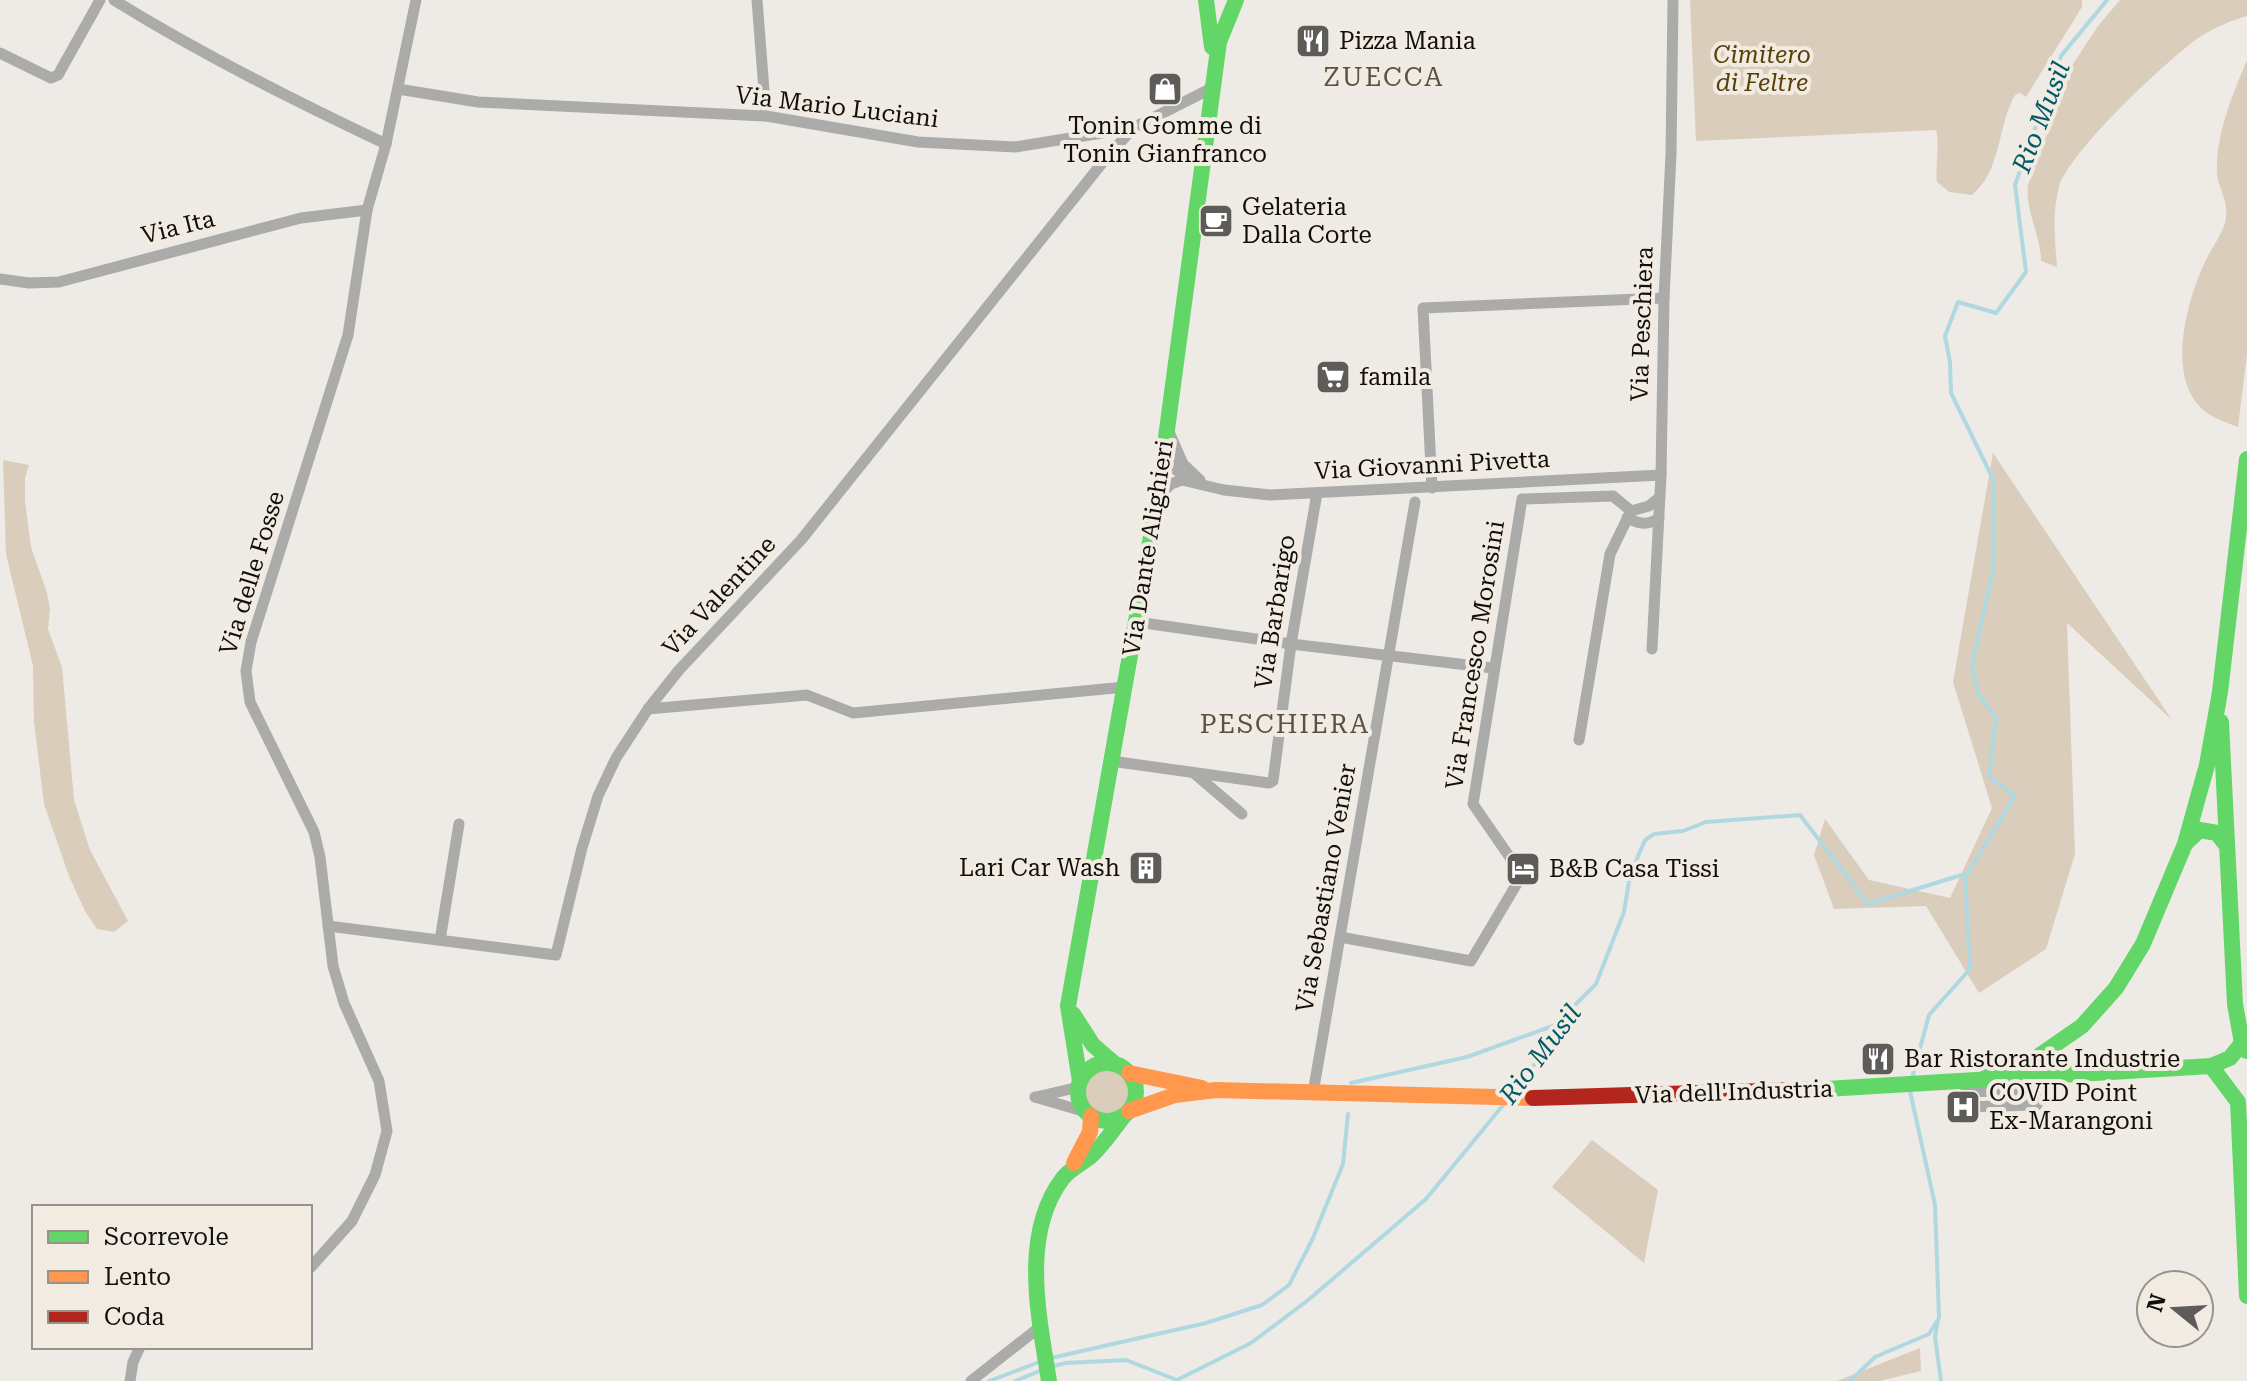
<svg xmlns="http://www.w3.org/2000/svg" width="2247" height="1381" viewBox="0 0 2247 1381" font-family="'Roboto Serif',serif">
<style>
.green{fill:#dacdbb}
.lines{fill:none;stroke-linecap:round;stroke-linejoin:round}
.stream{stroke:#afd8e1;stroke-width:4}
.street{stroke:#ababaa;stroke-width:11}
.fast{stroke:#63d668;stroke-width:16}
.slow{stroke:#ff974d;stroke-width:16}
.jam{stroke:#b3261e;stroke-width:16}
.labels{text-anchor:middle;stroke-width:8;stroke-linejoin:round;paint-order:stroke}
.poi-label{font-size:24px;fill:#110f0c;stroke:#f1ebe2;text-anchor:start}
.park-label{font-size:24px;font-style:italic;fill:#5a3f09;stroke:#f1ebe2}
.street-label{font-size:24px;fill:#110f0c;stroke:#f1ebe2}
.neighbourhood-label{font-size:26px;letter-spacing:2px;fill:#57514a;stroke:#f1ebe2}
.water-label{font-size:26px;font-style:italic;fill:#015a6a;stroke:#f1ebe2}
</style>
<rect width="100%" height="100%" fill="#eeeae6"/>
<g class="green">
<path d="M 1690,0 L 2082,0 L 2082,7 L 2026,97 L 2020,93 L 2015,95 C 1997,126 2002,170 1972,195 L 1949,192 L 1937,182 C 1935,165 1940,147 1936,130 L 1696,141 Z"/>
<path d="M 2120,0 L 2247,0 L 2247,16 C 2230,21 2211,29 2197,39 C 2165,62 2068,153 2059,187 C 2052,212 2055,242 2057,267 L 2041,261 C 2041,235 2025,211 2028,185 L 2073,64 L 2098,26 Z"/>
<path d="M 2247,60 L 2247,354 L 2238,427 C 2225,422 2210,417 2200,407 C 2166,372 2188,295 2208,256 C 2214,244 2224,232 2226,218 C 2229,201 2217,187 2217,171 C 2216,133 2233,94 2247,60 Z"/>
<path d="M 1993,453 L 2172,720 L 2067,623 L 2075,854 L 2046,949 L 1979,993 L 1926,906 L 1834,909 L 1814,855 L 1825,819 L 1869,880 L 1950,898 L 1992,808 L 1953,682 Z"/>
<path d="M 3,460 L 29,465 L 25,478 L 25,501 L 31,547 L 47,593 L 50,609 L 48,629 L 62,667 L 74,800 L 90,850 L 128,921 L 114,932 L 97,929 L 85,911 L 69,876 L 44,804 L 34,722 L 33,666 L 6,554 Z"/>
<circle cx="1107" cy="1092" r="27"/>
<path d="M 1592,1140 L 1658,1190 L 1644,1263 L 1552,1187 Z"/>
<path d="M 1920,1348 L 1921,1371 L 1879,1381 L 1837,1381 Z"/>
</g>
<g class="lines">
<g class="stream">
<path d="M 1911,1082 L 1929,1015 L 1970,969 L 1965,875"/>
<path d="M 1351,1083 L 1467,1057 L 1553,1026"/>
<path d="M 1511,1094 L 1553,1041 L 1554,1026 L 1596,984 L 1624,912 L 1630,875 L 1645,840 L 1654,834 L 1683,831 L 1706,822 L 1800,815 L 1868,904 L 1968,873 L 2015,796 L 1989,776 L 1996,718 L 1978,694 L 1972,666 L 1993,570 L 1994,481 L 1951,393 L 1950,362 L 1945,336 L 1958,302 L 1996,313 L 2026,272 L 2015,185 L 2061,56 L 2107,0"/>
<path d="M 1938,1320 L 1935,1337 L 1941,1381"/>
<path d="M 1051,1358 L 1206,1323 L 1262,1305 L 1289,1285 L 1313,1238 L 1343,1164 L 1348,1114"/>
<path d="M 1050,1367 L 1066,1363 L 1126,1360 L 1177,1380 L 1251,1343 L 1307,1301 L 1426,1199 L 1504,1104"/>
<path d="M 989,1381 L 1042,1361"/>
<path d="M 1015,1381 L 1042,1370"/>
<path d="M 1850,1381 L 1875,1357 L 1929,1334 L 1939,1318 L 1935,1205 L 1910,1091"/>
</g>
<g class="street">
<path d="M 114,0 C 201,54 293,100 386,144"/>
<path d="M 757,0 L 766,116"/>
<path d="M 0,53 L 51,78 L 58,75 L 100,0"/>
<path d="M 398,89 L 478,102 L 766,116 L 918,142 L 1015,147 L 1133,128 L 1212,88"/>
<path d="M 0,279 L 29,283 L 59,282 L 301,218 L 367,210"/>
<path d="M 1169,432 L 1183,464 L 1200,480"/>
<path d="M 1167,453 L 1173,467 L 1188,480"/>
<path d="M 1432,488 L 1423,308 L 1664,298"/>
<path d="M 1158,497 L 1171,484 L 1182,480 L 1224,490 L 1270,495 L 1661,475"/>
<path d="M 1627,518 C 1640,524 1647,526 1659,518"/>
<path d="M 1137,622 L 1291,644 L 1493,668"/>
<path d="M 1652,649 L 1661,475 L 1664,298 L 1671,154 L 1673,0"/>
<path d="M 648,709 L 807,695 L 853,713 L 1125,687"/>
<path d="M 1579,740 L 1610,554 L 1631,511 L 1649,506 L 1660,497"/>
<path d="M 1111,761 L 1269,783 L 1273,781 L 1291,644 L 1317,493"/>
<path d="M 1195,774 L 1242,814"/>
<path d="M 328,926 L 556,955 L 582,848 L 598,796 L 616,758 L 648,709 L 679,670 L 801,540 L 1103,162 L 1133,128"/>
<path d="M 1340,937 L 1471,961 L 1522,875 L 1473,804 L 1522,499 L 1613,496 L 1631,511"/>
<path d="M 440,940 L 459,824"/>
<path d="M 1966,1084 L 1966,1107 L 2037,1105 L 2037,1090 L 1966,1092"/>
<path d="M 1313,1093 L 1415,502"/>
<path d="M 1035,1097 L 1086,1112"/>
<path d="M 1036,1097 L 1079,1087"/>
<path d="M 310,1268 L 352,1221 L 375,1175 L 387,1131 L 379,1081 L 344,1003 L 333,966 L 320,857 L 314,832 L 250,702 L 246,671 L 251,642 L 348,335 L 367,210 L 386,144 L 416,0"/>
<path d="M 130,1381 L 133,1362 L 140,1347"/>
<path d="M 971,1381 L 1041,1326"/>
</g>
<g class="fast">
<path d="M 1206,0 L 1212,47"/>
<path d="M 2221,722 L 2235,1004 L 2242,1043 L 2247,1051"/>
<path d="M 2186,843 L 2200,830 L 2217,833 L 2227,846"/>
<path d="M 1073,1014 L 1093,1045 L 1115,1064"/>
<circle cx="1107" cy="1092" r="29"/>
<path d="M 2211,1066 L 2238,1102 L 2247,1296"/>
<path d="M 1987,1076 L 2033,1060 L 2082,1026 L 2116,988 L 2143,944 L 2185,844 L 2207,765 L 2220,692 L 2247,459"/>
<path d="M 1080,1081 L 1068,1006 L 1158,497 L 1219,42 L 1236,0"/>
<path d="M 1826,1089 L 2211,1066 L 2230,1058 L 2242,1043"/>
<path d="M 1049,1381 C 1039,1317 1020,1234 1063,1178 C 1071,1168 1083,1163 1092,1155 C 1104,1144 1113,1130 1123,1117"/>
</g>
<g class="slow">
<path d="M 1129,1073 L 1202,1088"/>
<path d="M 1129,1111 L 1175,1095 L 1216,1090 L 1533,1098"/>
<path d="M 1074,1163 L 1090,1132 L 1091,1116"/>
</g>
<path class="jam" d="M 1533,1098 L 1826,1089"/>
</g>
<defs>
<g id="restaurant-square" transform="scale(1.8)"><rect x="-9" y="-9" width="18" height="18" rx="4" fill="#5e5c58" stroke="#f1ebe2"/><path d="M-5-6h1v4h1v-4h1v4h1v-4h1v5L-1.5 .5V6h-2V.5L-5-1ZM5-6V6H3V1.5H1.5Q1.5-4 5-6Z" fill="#fff"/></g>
<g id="shop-square" transform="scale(1.8)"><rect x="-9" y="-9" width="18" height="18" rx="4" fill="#5e5c58" stroke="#f1ebe2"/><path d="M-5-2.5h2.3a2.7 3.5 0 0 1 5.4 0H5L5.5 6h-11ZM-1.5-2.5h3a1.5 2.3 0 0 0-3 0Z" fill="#fff"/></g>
<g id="cafe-square" transform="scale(1.8)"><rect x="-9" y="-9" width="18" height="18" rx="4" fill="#5e5c58" stroke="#f1ebe2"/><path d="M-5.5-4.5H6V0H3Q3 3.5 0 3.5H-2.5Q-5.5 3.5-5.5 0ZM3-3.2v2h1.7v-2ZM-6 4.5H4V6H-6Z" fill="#fff"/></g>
<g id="supermarket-square" transform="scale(1.8)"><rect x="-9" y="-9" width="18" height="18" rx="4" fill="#5e5c58" stroke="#f1ebe2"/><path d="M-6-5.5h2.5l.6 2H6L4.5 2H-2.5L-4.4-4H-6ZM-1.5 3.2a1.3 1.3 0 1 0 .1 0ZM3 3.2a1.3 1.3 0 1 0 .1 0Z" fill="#fff"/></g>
<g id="building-square" transform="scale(1.8)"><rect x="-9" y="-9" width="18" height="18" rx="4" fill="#5e5c58" stroke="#f1ebe2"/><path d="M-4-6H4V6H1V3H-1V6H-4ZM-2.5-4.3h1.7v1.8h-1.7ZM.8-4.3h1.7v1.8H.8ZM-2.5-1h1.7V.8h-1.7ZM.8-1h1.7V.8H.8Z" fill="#fff"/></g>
<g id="hotel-square" transform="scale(1.8)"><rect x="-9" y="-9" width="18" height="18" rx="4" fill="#5e5c58" stroke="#f1ebe2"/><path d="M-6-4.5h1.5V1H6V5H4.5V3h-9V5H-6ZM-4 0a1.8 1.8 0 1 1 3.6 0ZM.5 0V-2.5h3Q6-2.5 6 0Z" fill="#fff"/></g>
<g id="hospital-square" transform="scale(1.8)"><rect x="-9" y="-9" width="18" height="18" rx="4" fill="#5e5c58" stroke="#f1ebe2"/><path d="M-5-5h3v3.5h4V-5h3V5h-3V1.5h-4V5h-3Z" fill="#fff"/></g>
</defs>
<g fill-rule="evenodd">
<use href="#restaurant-square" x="1313" y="41"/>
<use href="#shop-square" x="1165" y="89"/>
<use href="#cafe-square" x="1216" y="221"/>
<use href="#supermarket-square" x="1333" y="377"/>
<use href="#building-square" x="1146" y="868"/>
<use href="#hotel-square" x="1523" y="869"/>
<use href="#restaurant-square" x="1878" y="1059"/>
<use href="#hospital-square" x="1963" y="1107"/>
</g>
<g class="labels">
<g class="poi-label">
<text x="1339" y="49">Pizza Mania</text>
<text x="1165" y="134" text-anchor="middle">Tonin Gomme di<tspan x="1165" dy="28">Tonin Gianfranco</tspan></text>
<text x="1242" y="215">Gelateria<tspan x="1242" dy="28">Dalla Corte</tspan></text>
<text x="1359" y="385">famila</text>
<text x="1120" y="876" text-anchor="end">Lari Car Wash</text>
<text x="1549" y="877">B&amp;B Casa Tissi</text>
<text x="1904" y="1067">Bar Ristorante Industrie</text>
<text x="1989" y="1101">COVID Point<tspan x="1989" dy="28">Ex-Marangoni</tspan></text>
</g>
<g class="park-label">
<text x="1762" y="63">Cimitero<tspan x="1762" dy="28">di Feltre</tspan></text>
</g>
<g class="street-label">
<text transform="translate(837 107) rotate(7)" y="8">Via Mario Luciani</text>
<text transform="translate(178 227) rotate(-14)" y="8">Via Ita</text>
<text transform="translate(1642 324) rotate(-88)" y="8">Via Peschiera</text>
<text transform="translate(1432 465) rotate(-3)" y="8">Via Giovanni Pivetta</text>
<text transform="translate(1148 548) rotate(-81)" y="8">Via Dante Alighieri</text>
<text transform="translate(252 573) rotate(-73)" y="8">Via delle Fosse</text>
<text transform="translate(719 596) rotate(-47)" y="8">Via Valentine</text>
<text transform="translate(1275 612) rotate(-81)" y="8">Via Barbarigo</text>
<text transform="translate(1475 655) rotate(-81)" y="8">Via Francesco Morosini</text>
<text transform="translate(1326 888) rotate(-80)" y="8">Via Sebastiano Venier</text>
<text transform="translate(1734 1092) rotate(-2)" y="8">Via dell'Industria</text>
</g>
<g class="neighbourhood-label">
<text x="1384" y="86">ZUECCA</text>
<text x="1285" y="733">PESCHIERA</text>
</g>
<g class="water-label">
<text transform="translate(2041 117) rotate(-69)" y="9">Rio Musil</text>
<text transform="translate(1540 1054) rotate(-53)" y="9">Rio Musil</text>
</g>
</g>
<rect x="32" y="1205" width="280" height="144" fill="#f1ebe2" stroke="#97938c" stroke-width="2"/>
<rect x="48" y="1231" width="40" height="12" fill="#63d668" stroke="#97938c" stroke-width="2"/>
<text x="104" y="1245" font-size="24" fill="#110f0c">Scorrevole</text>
<rect x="48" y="1271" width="40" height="12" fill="#ff974d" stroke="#97938c" stroke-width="2"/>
<text x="104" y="1285" font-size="24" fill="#110f0c">Lento</text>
<rect x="48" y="1311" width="40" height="12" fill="#b3261e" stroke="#97938c" stroke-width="2"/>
<text x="104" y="1325" font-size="24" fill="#110f0c">Coda</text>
<g transform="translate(2175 1309) rotate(288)"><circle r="38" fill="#f1ebe2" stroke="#97938c" stroke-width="2"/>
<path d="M0-6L14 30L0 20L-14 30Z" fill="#5e5c58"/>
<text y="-12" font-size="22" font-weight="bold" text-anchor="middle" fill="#110f0c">N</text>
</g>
</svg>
